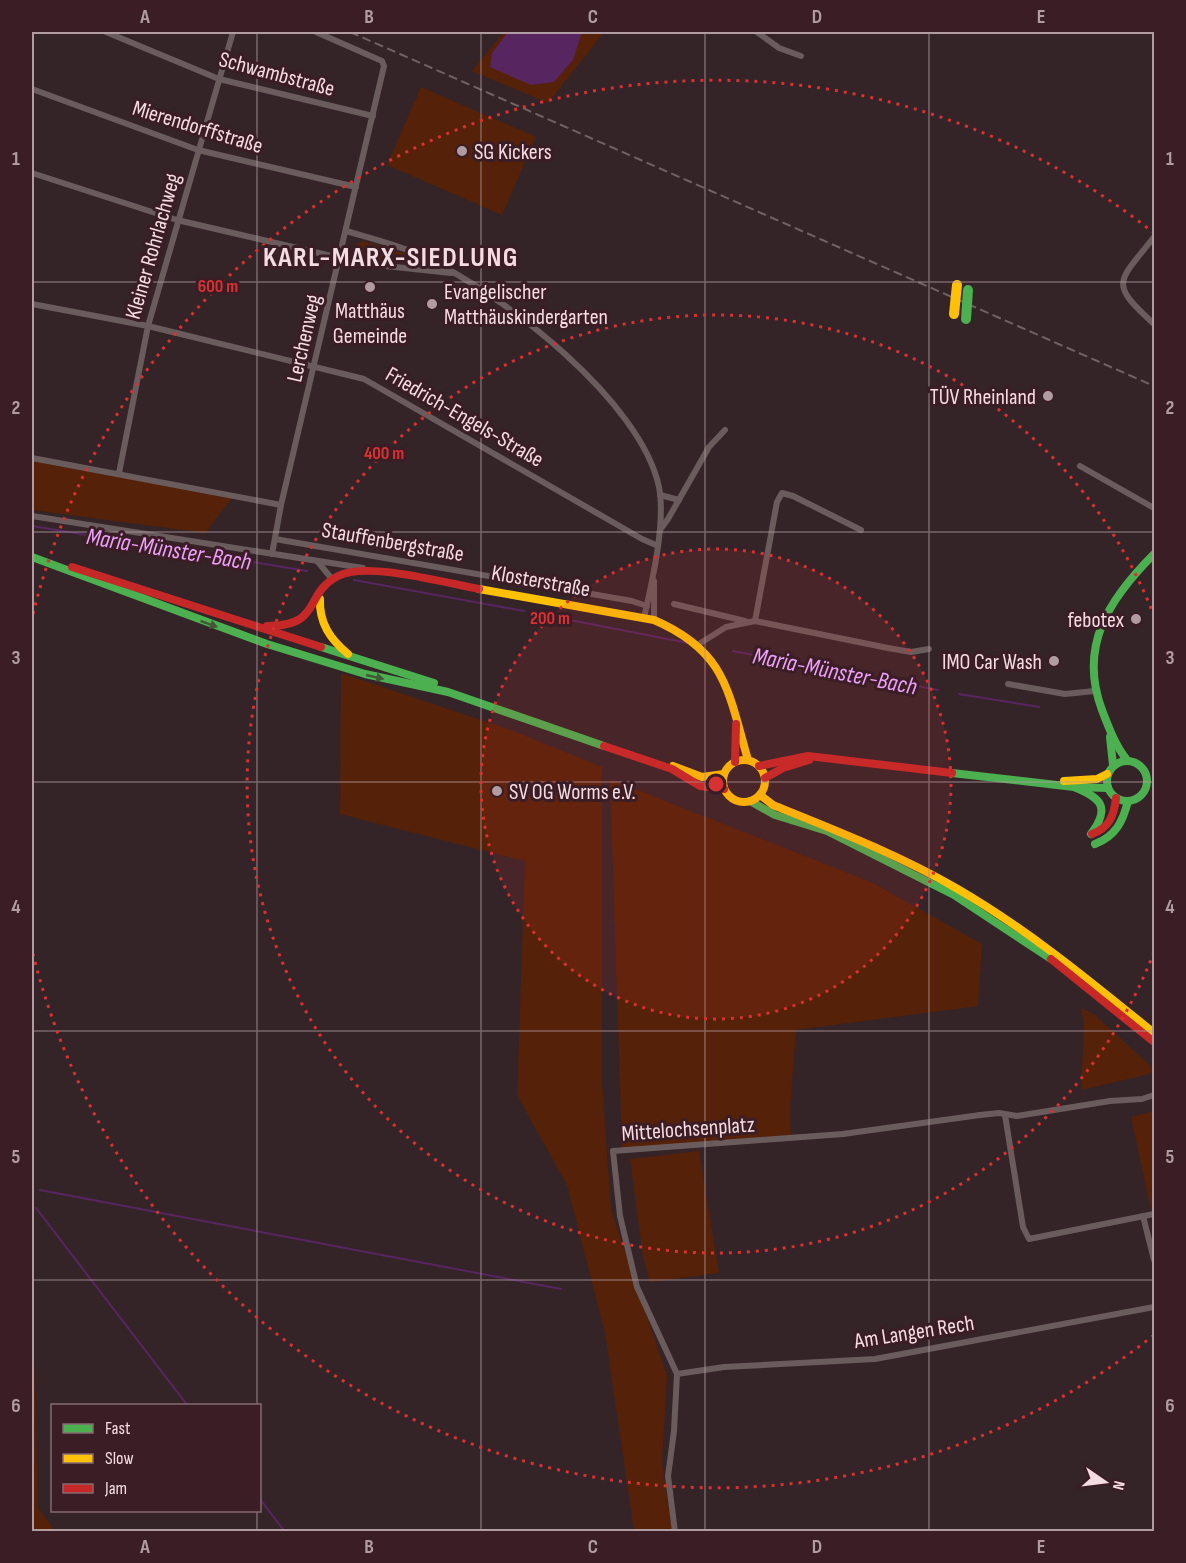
<svg xmlns="http://www.w3.org/2000/svg" width="1186" height="1563" viewBox="0 0 1186 1563" font-family="'Sofia Sans Condensed',sans-serif">
<style>
.green{fill:#552108}
.water{fill:#572660}
.lines{fill:none;stroke-linecap:round;stroke-linejoin:round}
.stream{stroke:#572660;stroke-width:2}
.street{stroke:#6a5b5c;stroke-width:6}
.fast{stroke:#4caf50;stroke-width:8}
.slow{stroke:#ffc107;stroke-width:8}
.jam{stroke:#c62828;stroke-width:8}
.rail{stroke:#706164;stroke-width:2;stroke-dasharray:9 4.5;stroke-linecap:butt}
.fast-bridge{stroke:#4caf50;stroke-width:10}
.slow-bridge{stroke:#ffc107;stroke-width:10}
.oneway{fill:#425736}
.grid{fill:none;stroke:#b09ca1;stroke-width:1.5;stroke-opacity:0.55}
.ring{fill:none;stroke:#d73131;stroke-width:3;stroke-dasharray:3 6}
.poi-dot{fill:#b09ca1;stroke:#3b1d25;stroke-width:2}
.labels{text-anchor:middle;stroke-width:6;stroke-linejoin:round;paint-order:stroke}
.street-label{font-size:22px;fill:#f3dde2;stroke:#3b1d25}
.poi-label{font-size:22px;fill:#f3dde2;stroke:#3b1d25;text-anchor:start}
.water-label{font-size:24px;font-style:italic;fill:#eca0fb;stroke:#3b1d25}
.district-label{font-size:28px;font-weight:bold;letter-spacing:1.5px;fill:#f3dde2;stroke:#3b1d25}
.centre{fill:#d73131;stroke:#3b1d25;stroke-width:3}
.ring-label{font-size:18px;text-anchor:middle;font-weight:bold;fill:#d73131;stroke:#3b1d25;stroke-width:6;stroke-linejoin:round;paint-order:stroke}
.neatline{fill:none;stroke:#b09ca1;stroke-width:2}
.grid-label{font-size:20px;text-anchor:middle;font-weight:bold;fill:#b09ca1}
</style>
<rect width="100%" height="100%" fill="#342428"/>
<g class="green">
<path d="M 504,32 L 604,32 L 548,103 L 472,71 Z"/>
<path d="M 421,87 L 536,137 L 502,215 L 387,165 Z"/>
<path d="M 364,241 L 412,256 L 416,262 L 414,264 L 358,259 L 354,248 L 356,244 Z"/>
<path d="M 32,461 L 232,498 L 205,533 L 32,510 Z"/>
<path d="M 341,673 L 511,730 L 602,767 L 602,1082 L 611,1210 L 667,1376 L 662,1463 L 672,1531 L 634,1531 L 605,1333 L 567,1185 L 517,1095 L 525,861 L 340,814 Z"/>
<path d="M 610,779 L 873,883 L 982,944 L 978,1006 L 796,1030 L 790,1109 L 791,1137 L 622,1148 Z"/>
<path d="M 1081,1008 L 1095,1015 L 1148,1064 L 1154,1073 L 1081,1090 L 1084,1025 Z"/>
<path d="M 1154,1111 L 1154,1209 L 1151,1210 L 1131,1117 Z"/>
<path d="M 699,1151 L 719,1273 L 650,1282 L 643,1257 L 630,1159 Z"/>
<path d="M 32,1278 L 38,1508 L 55,1531 L 32,1531 Z"/>
</g>
<path class="water" d="M 508,32 L 582,32 L 573,60 L 554,82 L 531,85 L 490,67 L 492,53 Z"/>
<g class="lines">
<g class="stream">
<path d="M 32,526 L 307,571"/>
<path d="M 354,580 L 524,611"/>
<path d="M 534,613 L 688,643"/>
<path d="M 733,651 L 938,690"/>
<path d="M 959,694 L 1039,707"/>
<path d="M 40,1190 L 561,1289"/>
<path d="M 36,1208 L 188,1406"/>
<path d="M 260,1499 L 285,1532"/>
</g>
<g class="street">
<path d="M 106,32 L 219,79 L 373,116"/>
<path d="M 757,32 L 779,48 L 801,56"/>
<path d="M 32,89 L 198,150 L 356,187"/>
<path d="M 32,173 L 177,220 L 340,258"/>
<path d="M 346,231 C 373,239 402,246 428,259 C 504,295 641,401 659,487 C 666,523 652,582 644,618"/>
<path d="M 1154,237 C 1118,283 1108,282 1154,324"/>
<path d="M 339,261 L 451,273"/>
<path d="M 32,304 L 148,326 L 364,379 L 642,539 L 656,545"/>
<path d="M 32,458 L 281,505"/>
<path d="M 1080,466 L 1154,508"/>
<path d="M 119,473 L 148,326 L 233,32"/>
<path d="M 660,495 L 679,500"/>
<path d="M 32,516 L 363,568"/>
<path d="M 660,530 L 668,519 L 709,447 L 725,430"/>
<path d="M 275,539 L 632,601 L 647,606"/>
<path d="M 272,554 L 281,505 L 384,66 L 382,61 L 316,32"/>
<path d="M 318,562 L 332,579"/>
<path d="M 674,604 L 745,621"/>
<path d="M 654,620 L 654,581"/>
<path d="M 755,621 L 777,502 L 782,493 L 793,496 L 861,530"/>
<path d="M 699,644 L 726,627 L 755,621 L 888,648 L 911,652 L 929,649"/>
<path d="M 1008,684 L 1065,694 L 1095,691"/>
<path d="M 1005,1115 L 1023,1227 L 1029,1239 L 1154,1214"/>
<path d="M 1143,1216 L 1154,1260"/>
<path d="M 677,1374 L 724,1367 L 875,1359 L 1154,1307"/>
<path d="M 675,1532 L 668,1476 L 674,1431 L 677,1374 L 637,1287 L 620,1216 L 613,1151 L 843,1134 L 980,1115 L 999,1113 L 1017,1116 L 1110,1101 L 1142,1099 L 1154,1095"/>
</g>
<g class="fast">
<path d="M 32,557 L 267,644 L 365,674 L 448,692 L 604,746"/>
<path d="M 321,647 L 434,683"/>
<path d="M 1110,737 L 1113,765"/>
<path d="M 1127,760 C 1115,745 1109,728 1102,710 C 1078,646 1109,599 1154,554"/>
<circle cx="1127" cy="781" r="20"/>
<path d="M 952,773 L 1074,787 L 1108,788"/>
<path d="M 1074,787 C 1101,798 1111,807 1091,834"/>
<path d="M 750,801 L 775,815 L 827,831 L 954,895 L 1051,959"/>
<path d="M 1095,844 C 1116,836 1123,821 1128,801"/>
</g>
<g class="slow">
<path d="M 479,589 L 654,620 C 726,651 728,691 748,760"/>
<path d="M 320,599 C 319,623 330,639 348,654"/>
<circle cx="744" cy="781" r="21"/>
<path d="M 673,766 L 702,777 L 724,774"/>
<path d="M 1064,781 L 1097,779 L 1107,774"/>
<path d="M 760,795 L 773,805 C 835,830 897,854 956,888 C 1027,929 1090,981 1154,1033"/>
</g>
<g class="jam">
<path d="M 72,567 L 321,647"/>
<path d="M 267,626 C 323,626 303,594 338,576 C 367,561 445,583 479,589"/>
<path d="M 604,746 L 672,769 L 700,786 L 724,789"/>
<path d="M 735,762 L 736,724"/>
<path d="M 759,766 L 808,756 L 952,773"/>
<path d="M 765,778 L 783,768 L 809,760"/>
<path d="M 1092,834 C 1109,828 1114,816 1116,798"/>
<path d="M 1051,959 L 1154,1042"/>
</g>
<path class="rail" d="M 350,32 L 1154,386"/>
<path class="fast-bridge" d="M 966,319 L 968,290"/>
<path class="slow-bridge" d="M 954,314 L 957,285"/>
</g>
<defs><path id="oneway-solid" d="M-6-.8H1V-3.2L6.5 0L1 3.2V.8H-6Z" transform="scale(1.5)"/></defs>
<g class="oneway">
<use href="#oneway-solid" transform="translate(209 624) rotate(20)"/>
<use href="#oneway-solid" transform="translate(375 677) rotate(13)"/>
</g>
<path class="grid" d="M 257,32 L 257,1406M 481,32 L 481,1532M 705,32 L 705,1532M 929,32 L 929,1532M 32,282 L 1154,282M 32,532 L 1154,532M 32,782 L 1154,782M 32,1031 L 1154,1031M 32,1280 L 1154,1280M 257,1510 L 257,1532"/>
<circle cx="716" cy="784" r="235" fill="#d73131" fill-opacity=".12"/>
<g class="ring">
<circle cx="716" cy="784" r="235"/>
<path d="M1154 952A469 469 0 1 1 1154 616"/>
<path d="M1154 1335A704 704 0 0 1 33 954M33 614A704 704 0 0 1 1154 233"/>
</g>
<g class="poi-dot">
<circle cx="462" cy="151" r="6"/>
<circle cx="370" cy="287" r="6"/>
<circle cx="432" cy="304" r="6"/>
<circle cx="1048" cy="396" r="6"/>
<circle cx="1136" cy="619" r="6"/>
<circle cx="1054" cy="661" r="6"/>
<circle cx="497" cy="791" r="6"/>
</g>
<g class="labels">
<g class="street-label">
<text transform="translate(277 73) rotate(15)" y="8">Schwambstraße</text>
<text transform="translate(198 126) rotate(17)" y="8">Mierendorffstraße</text>
<text transform="translate(152 246) rotate(-74)" y="8">Kleiner Rohrlachweg</text>
<text transform="translate(303 338) rotate(-77)" y="8">Lerchenweg</text>
<text transform="translate(465 416) rotate(30)" y="8">Friedrich-Engels-Straße</text>
<text transform="translate(393 541) rotate(10)" y="8">Stauffenbergstraße</text>
<text transform="translate(541 580) rotate(10)" y="8">Klosterstraße</text>
<text transform="translate(688 1128) rotate(-4)" y="8">Mittelochsenplatz</text>
<text transform="translate(914 1331) rotate(-9)" y="8">Am Langen Rech</text>
</g>
<g class="poi-label">
<text x="474" y="159">SG Kickers</text>
<text x="444" y="299">Evangelischer<tspan x="444" dy="25">Matthäuskindergarten</tspan></text>
<text x="370" y="318" text-anchor="middle">Matthäus<tspan x="370" dy="25">Gemeinde</tspan></text>
<text x="1036" y="404" text-anchor="end">TÜV Rheinland</text>
<text x="1124" y="627" text-anchor="end">febotex</text>
<text x="1042" y="669" text-anchor="end">IMO Car Wash</text>
<text x="509" y="799">SV OG Worms e.V.</text>
</g>
<g class="water-label">
<text transform="translate(169 549) rotate(9)" y="8">Maria-Münster-Bach</text>
<text transform="translate(835 671) rotate(11)" y="8">Maria-Münster-Bach</text>
</g>
<g class="district-label">
<text x="391" y="266">KARL-MARX-SIEDLUNG</text>
</g>
</g>
<circle cx="716" cy="784" r="9" class="centre"/>
<g class="ring-label">
<text x="218" y="292">600 m</text>
<text x="384" y="459">400 m</text>
<text x="550" y="624">200 m</text>
</g>
<rect width="1186" height="1563" fill="none" stroke="#3b1d25" stroke-width="66"/>
<rect x="51" y="1404" width="210" height="108" fill="#3b1d25" stroke="#856a71" stroke-width="1.5"/>
<rect x="63" y="1424" width="30" height="9" fill="#4caf50" stroke="#856a71" stroke-width="1.5"/>
<text x="105" y="1434" font-size="18" fill="#f3dde2">Fast</text>
<rect x="63" y="1454" width="30" height="9" fill="#ffc107" stroke="#856a71" stroke-width="1.5"/>
<text x="105" y="1464" font-size="18" fill="#f3dde2">Slow</text>
<rect x="63" y="1484" width="30" height="9" fill="#c62828" stroke="#856a71" stroke-width="1.5"/>
<text x="105" y="1494" font-size="18" fill="#f3dde2">Jam</text>
<g transform="translate(1105 1482) rotate(104)" stroke="#3b1d25" stroke-width="4.5" paint-order="stroke">
<path d="M0-4.5L10 22L0 15L-10 22Z" fill="#f3dde2"/>
<text y="-9" font-size="16" font-weight="bold" text-anchor="middle" fill="#f3dde2">N</text>
</g>
<rect x="33" y="33" width="1120" height="1497" class="neatline"/>
<g class="grid-label">
<text x="145" y="23">A</text>
<text x="369" y="23">B</text>
<text x="593" y="23">C</text>
<text x="817" y="23">D</text>
<text x="1041" y="23">E</text>
<text x="16" y="165">1</text>
<text x="1170" y="165">1</text>
<text x="16" y="414">2</text>
<text x="1170" y="414">2</text>
<text x="16" y="664">3</text>
<text x="1170" y="664">3</text>
<text x="16" y="913">4</text>
<text x="1170" y="913">4</text>
<text x="16" y="1163">5</text>
<text x="1170" y="1163">5</text>
<text x="16" y="1412">6</text>
<text x="1170" y="1412">6</text>
<text x="145" y="1553">A</text>
<text x="369" y="1553">B</text>
<text x="593" y="1553">C</text>
<text x="817" y="1553">D</text>
<text x="1041" y="1553">E</text>
</g>
</svg>
